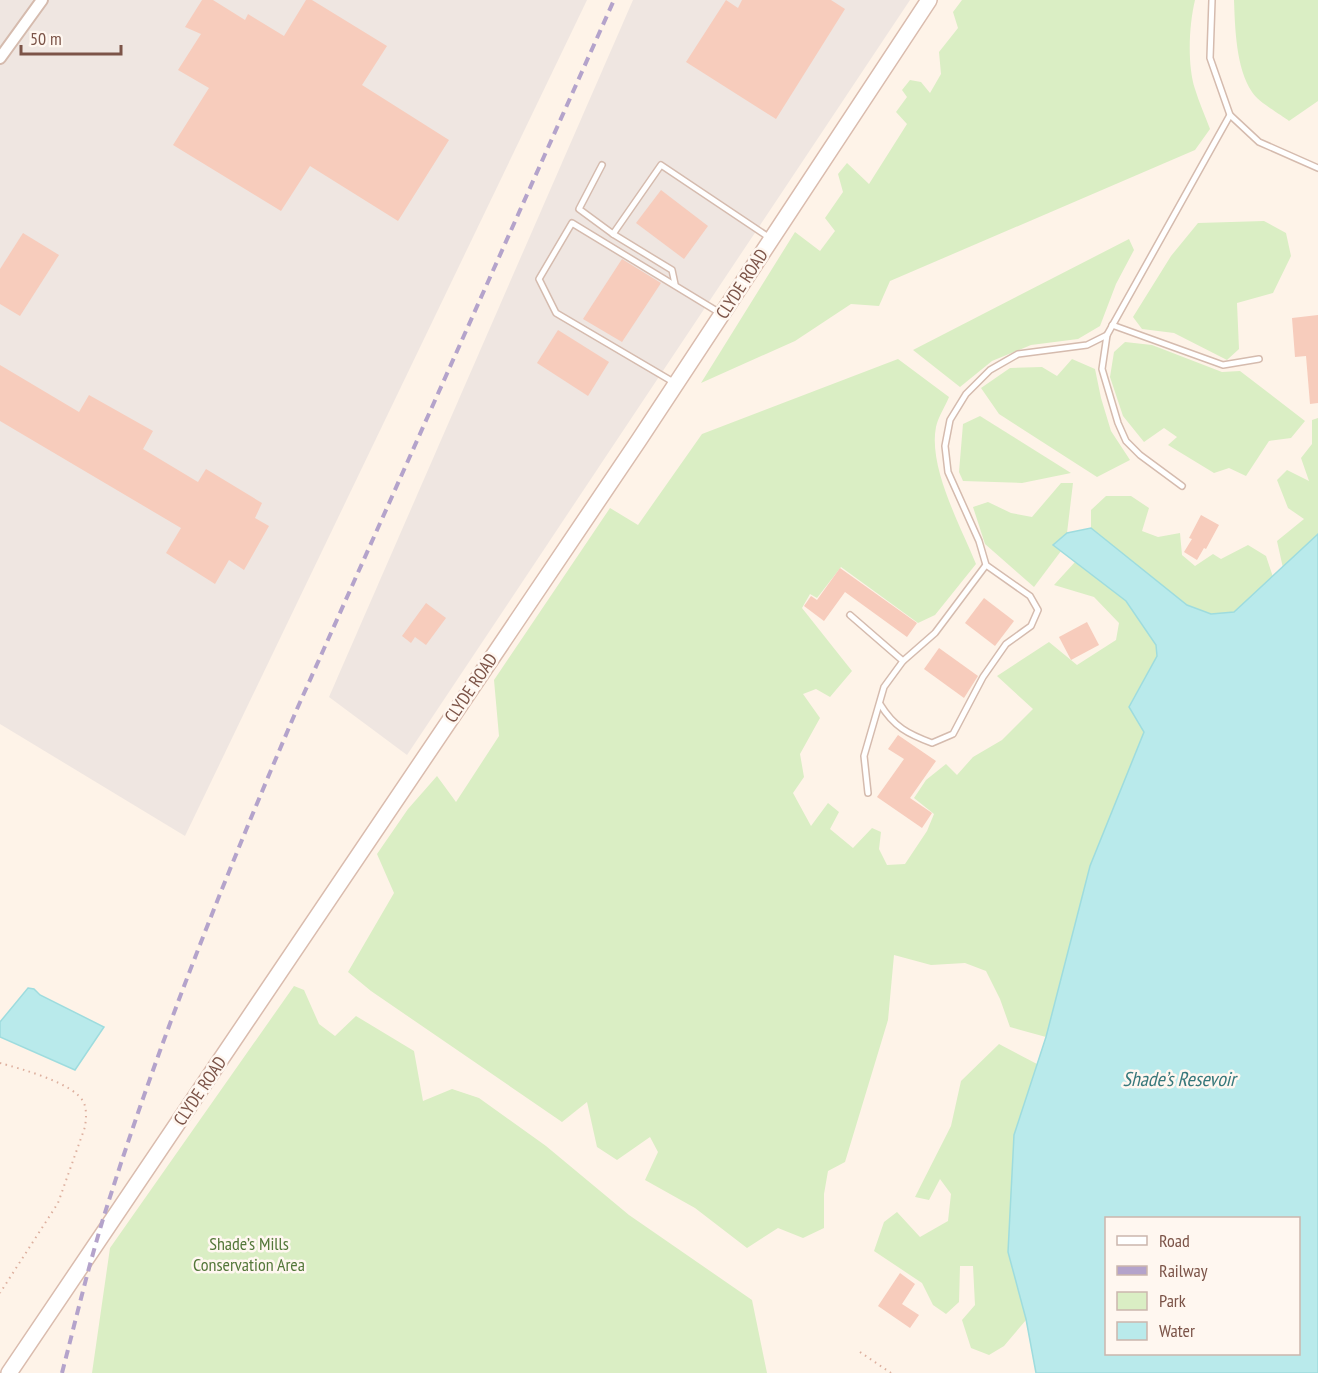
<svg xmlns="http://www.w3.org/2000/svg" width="1318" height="1373" viewBox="0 0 1318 1373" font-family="'PT Sans Narrow',sans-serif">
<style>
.industrial{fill:#efe6e1}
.green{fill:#daeec4;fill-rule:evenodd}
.water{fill:#b9eaeb;stroke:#9edcde;stroke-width:1.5;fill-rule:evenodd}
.building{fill:#f7ccbc}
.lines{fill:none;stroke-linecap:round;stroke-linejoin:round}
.lane-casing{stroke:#d5bbae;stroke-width:8}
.street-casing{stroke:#d5bbae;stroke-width:14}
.secondary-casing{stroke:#dabcae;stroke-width:18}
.path{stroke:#ddaf9e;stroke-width:2;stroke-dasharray:1.5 4.5;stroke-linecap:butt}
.lane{stroke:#fff;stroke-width:5}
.street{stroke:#fff;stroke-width:10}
.secondary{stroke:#fff;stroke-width:15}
.rail{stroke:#b4a3cb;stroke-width:4;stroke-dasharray:9 6;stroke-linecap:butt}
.labels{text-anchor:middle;stroke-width:5;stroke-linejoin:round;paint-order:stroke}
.street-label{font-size:18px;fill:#7c5448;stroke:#fff7f0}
.park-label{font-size:18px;fill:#537739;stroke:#fff7f0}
.water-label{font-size:20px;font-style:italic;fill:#37787b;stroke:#fff7f0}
</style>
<rect width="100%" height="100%" fill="#fef3e8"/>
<g class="industrial">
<path d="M 0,0 L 587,0 L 185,836 L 0,724 Z"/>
<path d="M 633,0 L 910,0 L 407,755 L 329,697 Z"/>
</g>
<g class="green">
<path d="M 962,0 L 1195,0 C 1189,25 1187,64 1195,89 C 1199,102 1205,116 1210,129 L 1195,150 L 890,281 L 879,306 L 851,304 L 795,341 L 701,383 L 795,232 L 820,251 L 835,231 L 825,218 L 843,192 L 838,174 L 847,163 L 869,184 L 907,124 L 896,112 L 907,97 L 902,90 L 910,80 L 921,82 L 930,93 L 941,74 L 939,52 L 958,28 L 953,12 Z"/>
<path d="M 1234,0 L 1318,0 L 1318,101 L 1289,121 C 1280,114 1258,102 1252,92 C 1236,68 1235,28 1234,0 Z"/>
<path d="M 1264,221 L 1286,233 L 1291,256 L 1273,293 L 1237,303 L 1239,349 L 1227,360 L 1174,333 L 1142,329 L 1133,317 L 1171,256 L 1198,223 Z"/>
<path d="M 1129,239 L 1134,250 L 1116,284 L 1100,326 L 1078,339 L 1031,345 L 992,361 L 960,387 L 913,350 Z"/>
<path d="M 1125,342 L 1152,345 L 1222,372 L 1240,371 L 1305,421 L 1291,438 L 1269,441 L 1246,476 L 1229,468 L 1214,473 L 1168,445 L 1177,437 L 1164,428 L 1144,442 L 1123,416 L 1110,377 L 1114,352 Z"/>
<path d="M 898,359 L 949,397 C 945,407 938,417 936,427 C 928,467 961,527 976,564 L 935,615 L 918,623 L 841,567 L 817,598 L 810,594 L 802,608 L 852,671 L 830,697 L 816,689 L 803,694 L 820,718 L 800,754 L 804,777 L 793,793 L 811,826 L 828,803 L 839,812 L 830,829 L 853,848 L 872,828 L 881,832 L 879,849 L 887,865 L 905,864 L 927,831 L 934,814 L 914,798 L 926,780 L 946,764 L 957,775 L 973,757 L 1002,740 L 1033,709 L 997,676 L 1049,642 L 1077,665 L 1116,640 L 1119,623 L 1094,597 L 1054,585 L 1075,562 L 1126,601 L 1156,645 L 1157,656 L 1129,706 L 1233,612 L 1211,614 L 1187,605 L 1091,528 L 1091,510 L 1106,496 L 1131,496 L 1149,508 L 1142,531 L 1158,537 L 1180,533 L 1182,555 L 1195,566 L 1213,554 L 1221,559 L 1248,545 L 1266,556 L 1273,577 L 1283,568 L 1277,541 L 1304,519 L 1288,508 L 1277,480 L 1287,470 L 1309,481 L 1301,458 L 1312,444 L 1312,420 L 1318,418 L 1318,1373 L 1036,1373 L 1026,1320 L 1004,1346 L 989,1355 L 971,1348 L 962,1320 L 975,1305 L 973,1266 L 960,1266 L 959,1302 L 946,1314 L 933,1305 L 922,1283 L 874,1251 L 884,1222 L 897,1212 L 920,1237 L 948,1221 L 951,1194 L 940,1179 L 929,1200 L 915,1197 L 951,1126 L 961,1081 L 999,1044 L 1037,1064 L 1046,1037 L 1010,1027 L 1000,999 L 986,971 L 965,963 L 931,965 L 894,955 L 888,1020 L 845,1162 L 828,1171 L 824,1194 L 824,1228 L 803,1238 L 778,1228 L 747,1248 L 695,1208 L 645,1180 L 658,1152 L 650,1137 L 617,1160 L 597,1147 L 587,1102 L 562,1122 L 371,991 L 348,972 L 394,893 L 377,854 L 408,809 L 437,776 L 456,802 L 499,736 L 494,680 L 610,508 L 638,525 L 702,434 ZM 1106,1218 L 1298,1218 L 1298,1354 L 1106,1354 Z"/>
<path d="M 1072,359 L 1095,369 L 1101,398 L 1111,431 L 1130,460 L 1097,477 L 999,414 L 981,388 L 1010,368 L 1042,367 L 1057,376 Z"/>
<path d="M 980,416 L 1071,473 L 1022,483 L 963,481 L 959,472 L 963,424 Z"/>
<path d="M 1061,483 L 1073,483 L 1067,533 L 1053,545 L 1061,551 L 1034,587 L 985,544 L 973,507 L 988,502 L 1011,513 L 1032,517 Z"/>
<path d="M 294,986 L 304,990 L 319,1024 L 335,1036 L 356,1016 L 414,1051 L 423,1101 L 452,1089 L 479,1098 L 546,1146 L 629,1215 L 752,1300 L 767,1373 L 92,1373 L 110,1248 Z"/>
</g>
<g class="water">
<path d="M 1091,528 L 1187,605 L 1211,614 L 1234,612 L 1318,534 L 1318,1373 L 1036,1373 L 1026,1319 L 1008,1252 L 1014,1135 L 1046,1037 L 1090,866 L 1144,732 L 1129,707 L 1157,656 L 1156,645 L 1126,601 L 1053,545 L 1067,533 ZM 1298,1218 L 1298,1354 L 1106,1354 L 1106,1218 Z"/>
<path d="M 28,988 L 34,989 L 40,995 L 104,1027 L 75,1070 L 0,1037 L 0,1022 Z"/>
</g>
<g class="building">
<path d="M 202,0 L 213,0 L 245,20 L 248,14 L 284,36 L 306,0 L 312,0 L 387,46 L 362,85 L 449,140 L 398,221 L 310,166 L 281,211 L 173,145 L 209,88 L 178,70 L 201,34 L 185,27 Z"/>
<path d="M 726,0 L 738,8 L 742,0 L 831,0 L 845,9 L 776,119 L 686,62 Z"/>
<path d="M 661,190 L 708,226 L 684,259 L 636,223 Z"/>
<path d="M 23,233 L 59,255 L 20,316 L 0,304 L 0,269 Z"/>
<path d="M 622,259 L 661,283 L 622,342 L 583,319 Z"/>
<path d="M 1318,315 L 1318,403 L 1310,404 L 1306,356 L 1295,357 L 1292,318 Z"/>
<path d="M 558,330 L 609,362 L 588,396 L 537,363 Z"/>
<path d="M 0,365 L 79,412 L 89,395 L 153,431 L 143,449 L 198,482 L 206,469 L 262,503 L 255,518 L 269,526 L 244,570 L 229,560 L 215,584 L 166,553 L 181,528 L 0,421 Z"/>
<path d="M 1201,515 L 1219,525 L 1206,549 L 1204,548 L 1197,560 L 1184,552 L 1192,539 L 1189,538 Z"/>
<path d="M 840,568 L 917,623 L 907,637 L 845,592 L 824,621 L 804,606 L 811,596 L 817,600 Z"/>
<path d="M 984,598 L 1014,621 L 995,646 L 965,623 Z"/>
<path d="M 426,603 L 446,618 L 426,645 L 415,637 L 411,643 L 402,636 Z"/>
<path d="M 1087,622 L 1099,645 L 1071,660 L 1059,637 Z"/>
<path d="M 939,648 L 978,676 L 964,698 L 924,669 Z"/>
<path d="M 898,735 L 936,761 L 910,798 L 932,813 L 922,828 L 877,797 L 904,759 L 888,749 Z"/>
<path d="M 900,1273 L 915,1284 L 902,1304 L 919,1315 L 910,1328 L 878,1306 Z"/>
</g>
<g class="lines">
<g class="lane-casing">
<g id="lane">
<path d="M 1212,0 L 1210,58 L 1230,115 L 1259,142 L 1318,168"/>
<path d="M 602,165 L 579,209 L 613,234"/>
<path d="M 675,284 L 672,270 L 613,234 L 661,165 L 770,238"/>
<path d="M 1112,325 L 1223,365 L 1259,359"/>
<path d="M 1107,335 L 1102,369 L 1118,423 L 1126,441 L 1140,455 L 1182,486"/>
<path d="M 675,383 L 556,313 L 539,279 L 572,223 L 720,313"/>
<path d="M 850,615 L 903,661"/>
<path d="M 880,704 C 894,727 908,734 932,743 L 953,734 L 983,677 L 1006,644 L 1031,626 L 1038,610 L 1030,596 L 986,565 L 979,541 L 948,472 L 945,446 L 950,420 L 966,394 L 990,370 L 1018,354 L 1087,345 L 1107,335 L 1230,115"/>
<path d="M 868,793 L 864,756 L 884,687 L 903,661 L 935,633 L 986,565"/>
</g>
</g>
<g class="street-casing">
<path id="street" d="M 0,58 L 42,0"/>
</g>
<g class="secondary-casing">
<path id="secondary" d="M 9,1373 L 639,440 L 929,0"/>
</g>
<g class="path">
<path d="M 0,1063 C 21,1069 75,1083 84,1103 C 87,1111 86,1119 85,1127 L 58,1203 L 0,1293"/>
<path d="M 860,1352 L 891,1373"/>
</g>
<use href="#lane" class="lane"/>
<use href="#street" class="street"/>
<use href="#secondary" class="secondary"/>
<path class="rail" d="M 62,1373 C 77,1315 91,1255 110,1197 C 163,1031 228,870 297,709 L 614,0"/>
</g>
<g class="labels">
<g class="street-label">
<text transform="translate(742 284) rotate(-57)" y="6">CLYDE ROAD</text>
<text transform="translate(471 688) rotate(-56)" y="6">CLYDE ROAD</text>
<text transform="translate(200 1091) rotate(-56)" y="6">CLYDE ROAD</text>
</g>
<g class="park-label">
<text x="249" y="1250">Shade’s Mills<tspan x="249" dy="21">Conservation Area</tspan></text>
</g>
<g class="water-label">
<text x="1179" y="1086">Shade’s Resevoir</text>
</g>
</g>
<rect x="1105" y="1217" width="195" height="138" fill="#fff7f0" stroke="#cbb6ad" stroke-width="1.5"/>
<rect x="1117" y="1236" width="30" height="9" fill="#ffffff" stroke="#cbb6ad" stroke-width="1.5"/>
<text x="1159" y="1247" font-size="18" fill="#7c5448">Road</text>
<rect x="1117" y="1266" width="30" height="9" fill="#b4a3cb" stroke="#cbb6ad" stroke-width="1.5"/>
<text x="1159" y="1277" font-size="18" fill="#7c5448">Railway</text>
<rect x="1117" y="1292" width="30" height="18" fill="#daeec4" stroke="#cbb6ad" stroke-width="1.5"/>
<text x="1159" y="1307" font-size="18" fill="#7c5448">Park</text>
<rect x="1117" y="1322" width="30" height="18" fill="#b9eaeb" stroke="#cbb6ad" stroke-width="1.5"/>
<text x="1159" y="1337" font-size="18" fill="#7c5448">Water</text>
<path d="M21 45v9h100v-9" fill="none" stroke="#7c5448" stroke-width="3"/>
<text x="30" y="45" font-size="18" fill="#7c5448" stroke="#fff7f0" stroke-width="4.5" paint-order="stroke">50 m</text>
</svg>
